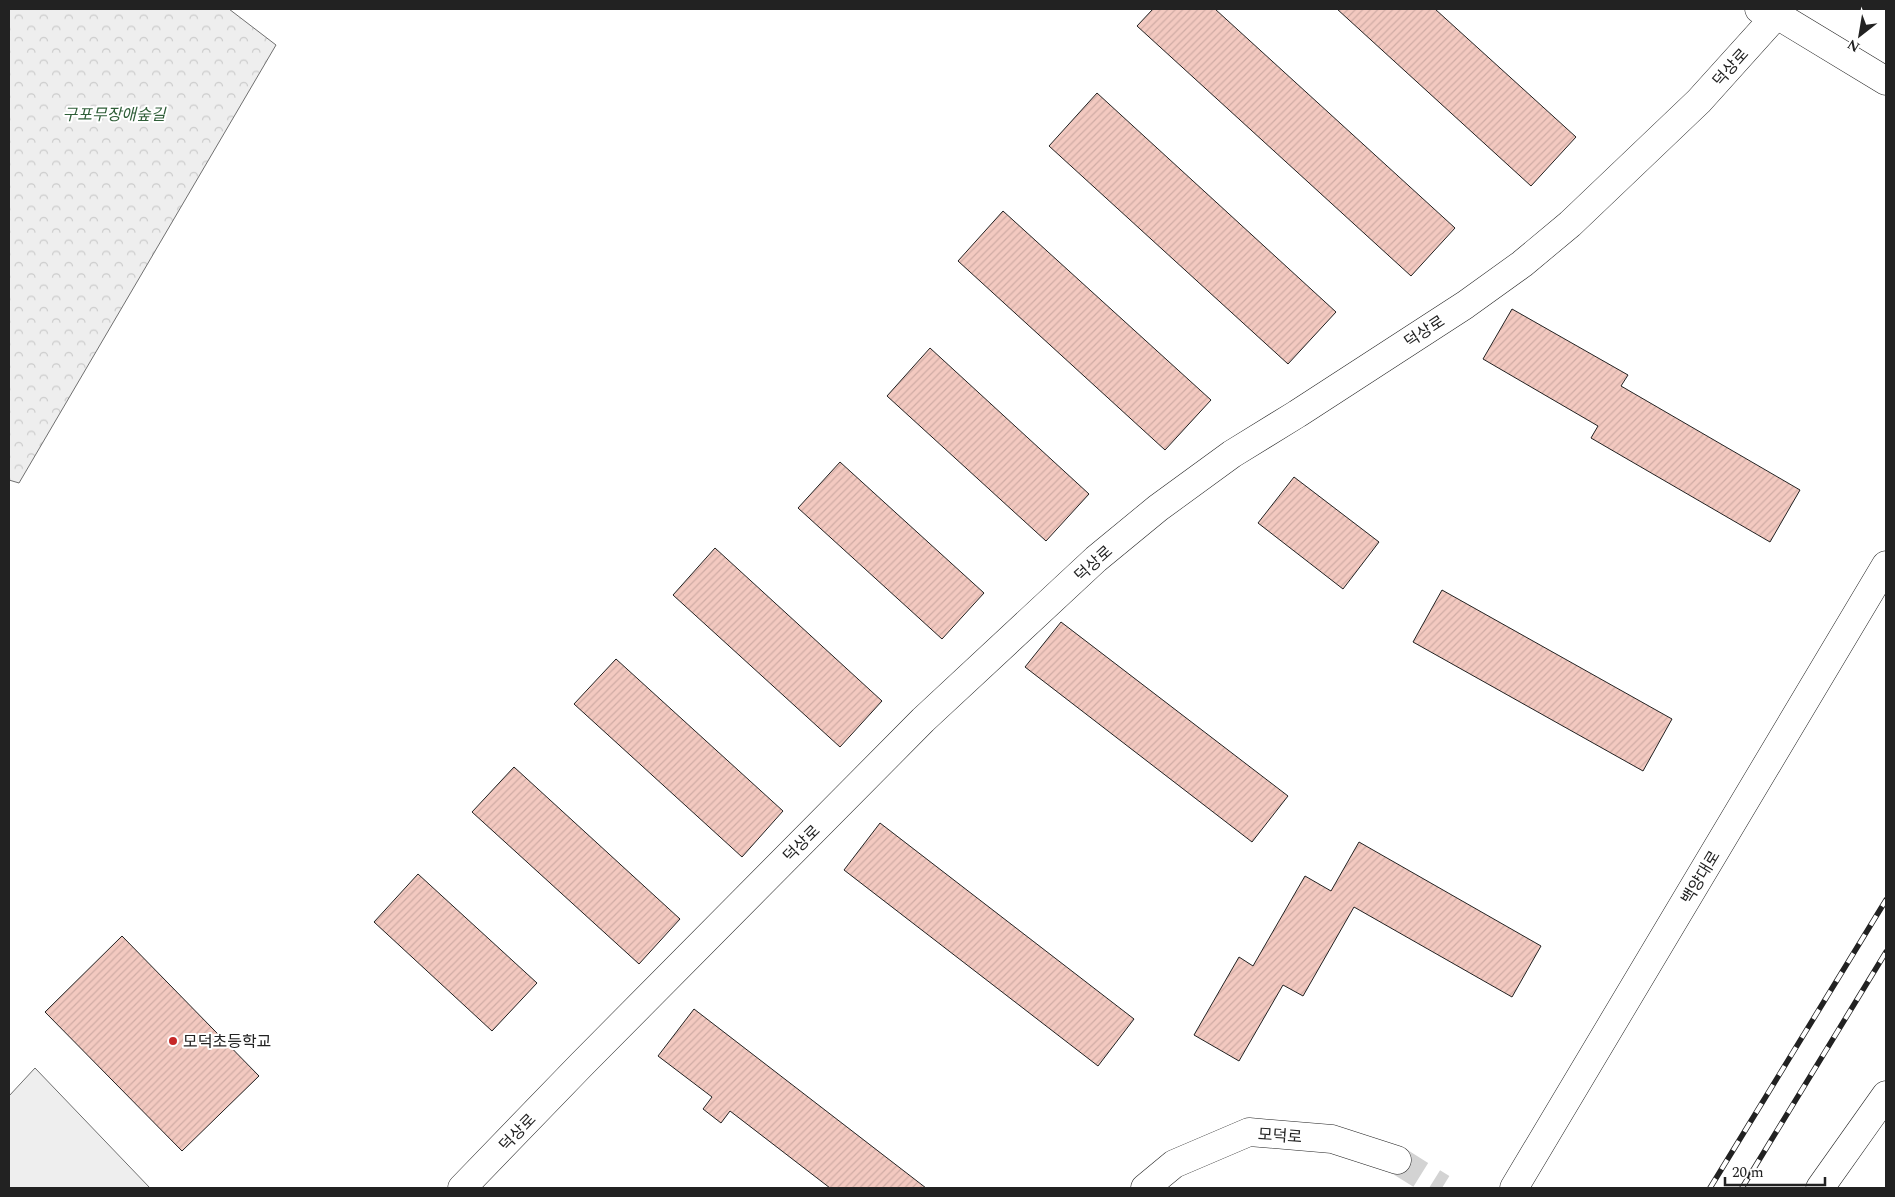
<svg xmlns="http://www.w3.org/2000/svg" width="1895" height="1197" viewBox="0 0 1895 1197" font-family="Spectral,'Noto Sans KR',serif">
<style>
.grass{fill:#eee;stroke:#6f6f6f}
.forest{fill:url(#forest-crowns);stroke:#6f6f6f}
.building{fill:url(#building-hatch);stroke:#222}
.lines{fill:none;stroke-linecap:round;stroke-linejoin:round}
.major-tunnel{stroke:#d3d3d3;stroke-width:28;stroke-dasharray:28 14;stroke-linecap:butt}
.minor-casing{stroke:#222;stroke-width:29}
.major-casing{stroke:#222;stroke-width:29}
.minor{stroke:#fff;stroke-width:28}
.major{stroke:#fff;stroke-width:28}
.rail-casing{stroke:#222;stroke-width:5.5}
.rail{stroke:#fff;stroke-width:4;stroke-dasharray:11;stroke-linecap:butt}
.poi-dot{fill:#c62828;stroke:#fff;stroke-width:2}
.labels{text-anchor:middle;stroke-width:4;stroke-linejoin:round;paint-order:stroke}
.street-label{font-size:16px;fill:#222;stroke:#fff}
.park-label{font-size:16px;font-style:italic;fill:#2f5e38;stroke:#fff}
.poi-label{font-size:16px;fill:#222;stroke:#fff;text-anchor:start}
</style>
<defs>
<pattern id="forest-crowns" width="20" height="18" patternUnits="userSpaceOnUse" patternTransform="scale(1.25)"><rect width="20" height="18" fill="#eee"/><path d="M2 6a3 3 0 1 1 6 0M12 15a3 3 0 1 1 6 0" fill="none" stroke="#ccc"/></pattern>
<pattern id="building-hatch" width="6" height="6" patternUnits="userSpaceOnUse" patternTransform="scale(1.25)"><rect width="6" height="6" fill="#f3c9c0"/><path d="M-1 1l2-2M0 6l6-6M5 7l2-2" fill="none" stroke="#d0aca5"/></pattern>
</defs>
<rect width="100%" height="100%" fill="#fff"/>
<path class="grass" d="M 35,1068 L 150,1188 L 9,1188 L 9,1096 Z"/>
<path class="forest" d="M 9,9 L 229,9 L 276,45 L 19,483 L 9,480 Z"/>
<g class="building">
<path d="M 1153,9 L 1215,9 L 1455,228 L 1411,276 L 1137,26 Z"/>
<path d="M 1337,9 L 1435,9 L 1576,137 L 1531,186 Z"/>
<path d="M 1097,93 L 1336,312 L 1288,364 L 1049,146 Z"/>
<path d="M 1003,211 L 1211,400 L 1165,450 L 958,261 Z"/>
<path d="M 1512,309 L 1628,375 L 1621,386 L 1800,490 L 1770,542 L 1591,438 L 1598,426 L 1483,359 Z"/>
<path d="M 930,348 L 1089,494 L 1046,541 L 887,396 Z"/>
<path d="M 840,462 L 984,593 L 942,639 L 798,508 Z"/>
<path d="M 1294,477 L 1379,542 L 1343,589 L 1258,523 Z"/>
<path d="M 715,548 L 882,701 L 840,747 L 673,595 Z"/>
<path d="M 1442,590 L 1672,719 L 1643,771 L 1413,642 Z"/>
<path d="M 1061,622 L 1288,796 L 1252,842 L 1025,667 Z"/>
<path d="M 616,659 L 783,811 L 742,857 L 574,704 Z"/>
<path d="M 514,767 L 680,919 L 639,964 L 472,812 Z"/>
<path d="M 880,823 L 1134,1019 L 1098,1066 L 844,870 Z"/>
<path d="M 1359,842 L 1541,946 L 1512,997 L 1354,907 L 1303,996 L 1283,985 L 1239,1061 L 1194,1035 L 1239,957 L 1253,966 L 1305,876 L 1331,891 Z"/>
<path d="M 418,874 L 537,983 L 492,1031 L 374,922 Z"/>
<path d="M 122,936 L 259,1076 L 182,1151 L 45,1012 Z"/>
<path d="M 694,1009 L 926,1188 L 830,1188 L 730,1111 L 721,1123 L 703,1109 L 712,1097 L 658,1056 Z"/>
</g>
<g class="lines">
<path class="major-tunnel" d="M 1397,1160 L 1442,1188"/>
<g class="minor-casing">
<g id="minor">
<path d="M 1759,9 L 1777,15 L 1886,81"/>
<path d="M 1820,1188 L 1886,1095"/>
</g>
</g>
<g class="major-casing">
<g id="major">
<path d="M 462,1188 L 582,1064 L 923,720 L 1096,559 L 1158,508 L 1232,454 L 1297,414 L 1465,305 L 1522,264 L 1570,224 L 1699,101 L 1782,9"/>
<path d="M 1145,1188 L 1174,1164 L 1249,1132 L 1332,1139 L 1397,1160"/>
<path d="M 1514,1188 L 1886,565"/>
</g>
</g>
<use href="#minor" class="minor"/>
<use href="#major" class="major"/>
<g class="rail-casing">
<g id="rail">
<path d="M 1710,1188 L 1886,900"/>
<path d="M 1742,1188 L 1886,952"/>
</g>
</g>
<use href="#rail" class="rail"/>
</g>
<circle class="poi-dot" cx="173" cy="1041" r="5"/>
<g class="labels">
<g class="street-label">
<text transform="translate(1730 67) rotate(-48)" y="6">덕상로</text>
<text transform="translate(1424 331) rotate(-33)" y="6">덕상로</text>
<text transform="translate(1093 563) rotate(-42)" y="6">덕상로</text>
<text transform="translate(801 843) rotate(-45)" y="6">덕상로</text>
<text transform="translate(1700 877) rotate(-59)" y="6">백양대로</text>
<text transform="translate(517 1132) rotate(-46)" y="6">덕상로</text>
<text transform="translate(1280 1135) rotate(4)" y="6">모덕로</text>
</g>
<g class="park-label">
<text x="114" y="120">구포무장애숲길</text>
</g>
<g class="poi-label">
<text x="183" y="1047">모덕초등학교</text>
</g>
</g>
<rect width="1895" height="1197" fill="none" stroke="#222222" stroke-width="20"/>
<g transform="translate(1860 35) rotate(211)" stroke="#ffffff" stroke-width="4" paint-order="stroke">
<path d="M0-4L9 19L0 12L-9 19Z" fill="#222222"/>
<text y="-8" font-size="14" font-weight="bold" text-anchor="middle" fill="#222222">N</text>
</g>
<path d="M1725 1177v8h100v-8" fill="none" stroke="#222222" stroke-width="2.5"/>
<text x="1732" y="1177" font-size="15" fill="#222222" stroke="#ffffff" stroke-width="4" paint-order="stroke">20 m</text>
</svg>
